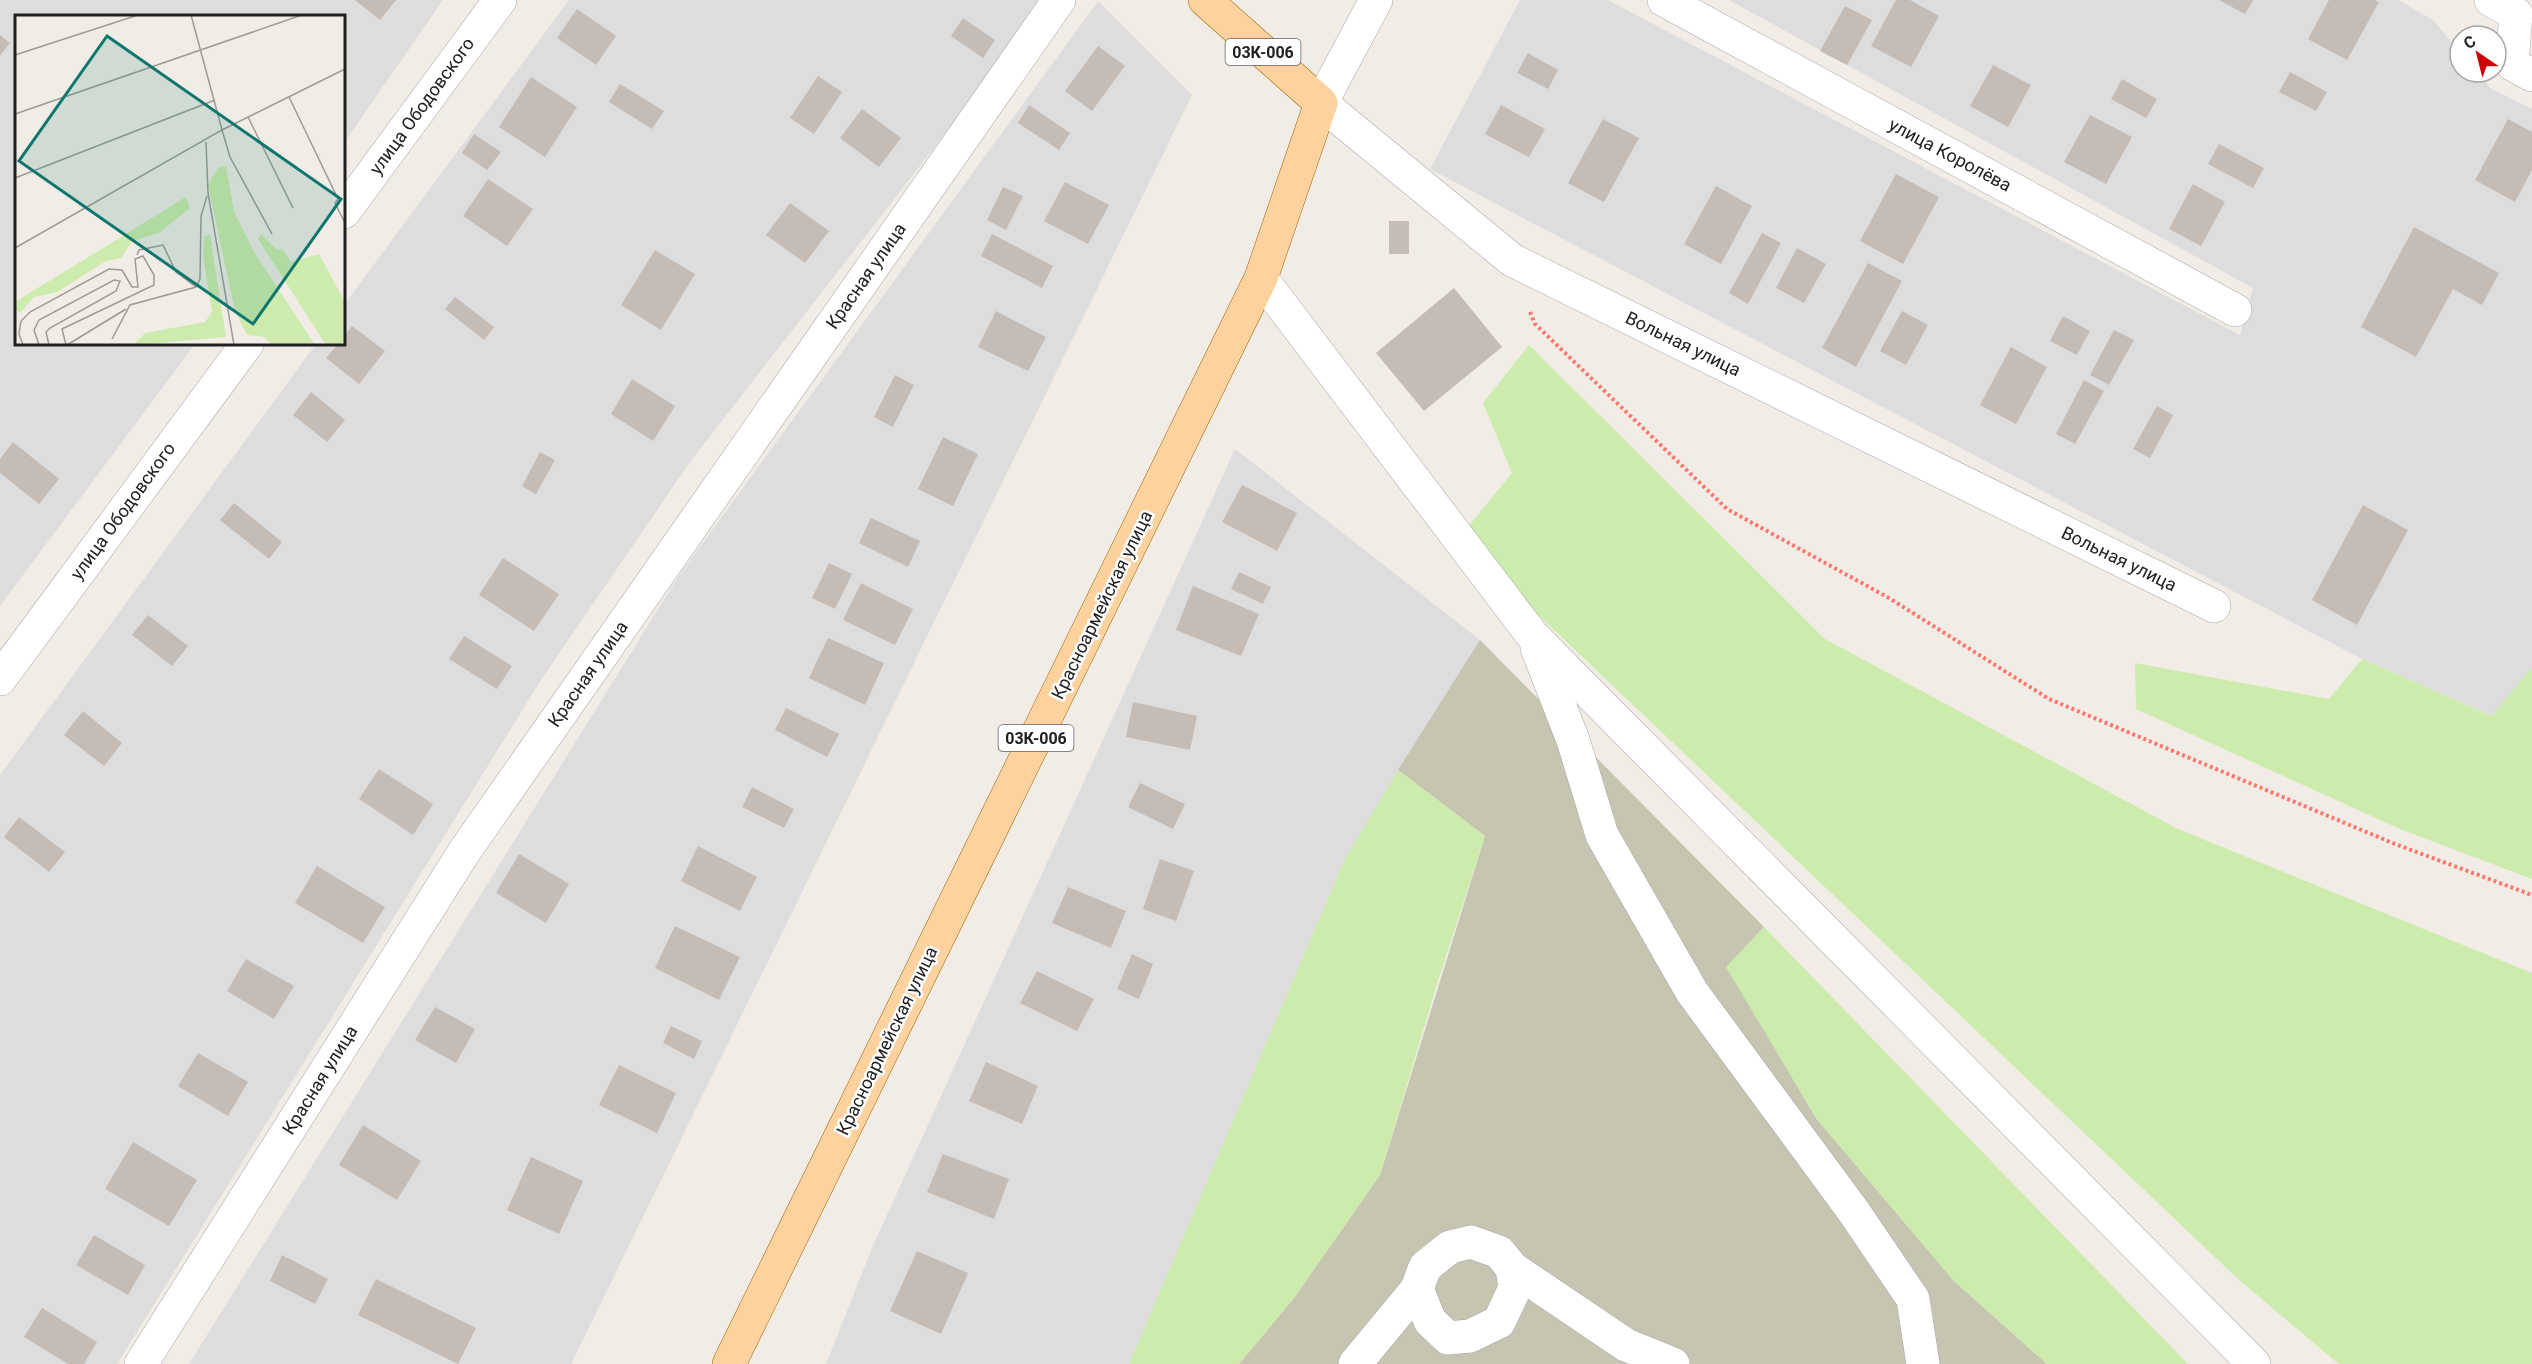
<svg xmlns="http://www.w3.org/2000/svg" width="2532" height="1364" viewBox="0 0 2532 1364" font-family="Roboto,sans-serif">
<style>
.residential{fill:#dedddd}
.construction{fill:#c5c5b1}
.grass{fill:#cdebac}
.building{fill:#c5bcb5}
.lines{fill:none;stroke-linecap:round;stroke-linejoin:round}
.minor-casing{stroke:#a7a7a7;stroke-width:34}
.major-casing{stroke:#9c6400;stroke-width:34}
.path{stroke:#fc776c;stroke-width:4;stroke-dasharray:3 3;stroke-linecap:butt}
.minor{stroke:#fff;stroke-width:33}
.major{stroke:#fdd29f;stroke-width:33}
.labels{text-anchor:middle;stroke-width:5;stroke-linejoin:round;paint-order:stroke}
.shield{fill:#fff;stroke:#636363;stroke-width:1.5}
.shield-label{font-size:16px;font-weight:bold;fill:#202020}
.street-label{font-size:18px;fill:#202020;stroke:#fff}
.inset-road{fill:none;stroke:#9d9b97;stroke-width:1.5}
.view{fill:#0f766e;fill-opacity:0.15;stroke:#0f766e;stroke-width:3}
.inset-edge{fill:none;stroke:#202020;stroke-width:3}
</style>
<rect width="100%" height="100%" fill="#f1ede6"/>
<g class="residential">
<path d="M 0,0 L 443,0 L 344,143 L 344,16 L 16,16 L 16,344 L 195,344 L 0,606 Z"/>
<path d="M 569,0 L 1043,0 L 968,104 L 690,462 L 541,680 L 117,1364 L 0,1364 L 0,775 L 316,344 L 344,344 L 344,305 Z"/>
<path d="M 1520,0 L 1608,0 L 2240,335 L 2253,288 L 1729,0 L 2399,0 L 2434,21 L 2460,52 L 2460,72 L 2477,72 L 2491,89 L 2532,109 L 2532,667 L 2493,716 L 2362,659 L 1430,169 Z"/>
<path d="M 1098,1 L 1192,95 L 571,1364 L 189,1364 L 678,577 Z"/>
<path d="M 1235,449 L 1480,640 L 1344,861 L 1129,1364 L 826,1364 L 872,1248 Z"/>
</g>
<path class="construction" d="M 1480,640 L 1764,927 L 1727,967 L 1816,1118 L 1954,1281 L 2047,1364 L 1239,1364 L 1294,1298 L 1380,1175 L 1485,836 L 1398,770 Z"/>
<g class="grass">
<path d="M 1529,345 L 1825,639 L 2178,829 L 2532,973 L 2532,1364 L 2340,1364 L 2335,1361 L 2237,1278 L 1494,573 L 1467,528 L 1512,473 L 1483,403 Z"/>
<path d="M 2362,659 L 2492,716 L 2532,667 L 2532,879 L 2400,829 L 2136,709 L 2135,663 L 2329,699 Z"/>
<path d="M 1398,770 L 1485,836 L 1437,984 L 1380,1175 L 1294,1298 L 1239,1364 L 1129,1364 L 1344,861 Z"/>
<path d="M 1764,927 L 2188,1364 L 2047,1364 L 1954,1281 L 1816,1118 L 1726,967 Z"/>
</g>
<g class="building">
<path d="M 355,0 L 396,0 L 380,20 Z"/>
<path d="M 1896,0 L 1910,0 L 1939,16 L 1911,67 L 1871,46 Z"/>
<path d="M 2219,0 L 2253,0 L 2245,14 Z"/>
<path d="M 2329,0 L 2374,0 L 2379,2 L 2347,60 L 2308,39 Z"/>
<path d="M 1845,6 L 1872,20 L 1847,65 L 1820,51 Z"/>
<path d="M 577,9 L 616,36 L 596,65 L 557,38 Z"/>
<path d="M 963,18 L 995,40 L 983,58 L 951,36 Z"/>
<path d="M 0,35 L 10,43 L 0,56 Z"/>
<path d="M 1098,46 L 1125,66 L 1092,111 L 1065,91 Z"/>
<path d="M 1528,53 L 1558,70 L 1548,89 L 1517,73 Z"/>
<path d="M 1993,65 L 2031,85 L 2008,127 L 1970,106 Z"/>
<path d="M 2290,72 L 2327,92 L 2316,111 L 2279,92 Z"/>
<path d="M 818,76 L 842,92 L 814,134 L 790,118 Z"/>
<path d="M 531,77 L 577,107 L 545,157 L 499,127 Z"/>
<path d="M 2122,79 L 2157,99 L 2146,118 L 2111,99 Z"/>
<path d="M 620,84 L 664,111 L 652,129 L 609,102 Z"/>
<path d="M 1029,105 L 1070,133 L 1059,150 L 1018,123 Z"/>
<path d="M 1501,105 L 1545,129 L 1529,157 L 1485,134 Z"/>
<path d="M 862,109 L 901,138 L 879,167 L 840,138 Z"/>
<path d="M 2090,115 L 2132,137 L 2106,184 L 2064,162 Z"/>
<path d="M 1603,119 L 1639,138 L 1604,202 L 1568,183 Z"/>
<path d="M 2508,119 L 2532,132 L 2532,170 L 2515,202 L 2475,180 Z"/>
<path d="M 474,134 L 501,152 L 487,170 L 462,153 Z"/>
<path d="M 2219,144 L 2264,168 L 2253,188 L 2208,164 Z"/>
<path d="M 1896,174 L 1939,197 L 1903,264 L 1860,241 Z"/>
<path d="M 488,179 L 533,209 L 507,246 L 463,216 Z"/>
<path d="M 1065,182 L 1109,205 L 1088,244 L 1044,221 Z"/>
<path d="M 2193,184 L 2225,202 L 2201,246 L 2169,229 Z"/>
<path d="M 1716,186 L 1752,206 L 1721,264 L 1684,244 Z"/>
<path d="M 1003,187 L 1023,196 L 1006,230 L 987,220 Z"/>
<path d="M 790,203 L 829,231 L 805,263 L 766,235 Z"/>
<rect x="1389" y="221" width="20" height="33"/>
<path d="M 2414,227 L 2499,273 L 2482,305 L 2453,289 L 2416,357 L 2361,327 Z"/>
<path d="M 1762,233 L 1781,243 L 1748,304 L 1729,293 Z"/>
<path d="M 992,234 L 1053,266 L 1042,288 L 981,256 Z"/>
<path d="M 1797,248 L 1826,264 L 1804,303 L 1776,288 Z"/>
<path d="M 655,250 L 695,274 L 661,330 L 621,305 Z"/>
<path d="M 1868,263 L 1902,281 L 1856,367 L 1822,348 Z"/>
<path d="M 1454,288 L 1502,347 L 1424,411 L 1376,353 Z"/>
<path d="M 455,297 L 494,327 L 484,340 L 445,309 Z"/>
<path d="M 996,311 L 1046,337 L 1028,371 L 978,347 Z"/>
<path d="M 1902,311 L 1928,325 L 1906,365 L 1880,351 Z"/>
<path d="M 2063,316 L 2090,331 L 2077,355 L 2050,341 Z"/>
<path d="M 352,326 L 385,351 L 359,384 L 326,358 L 338,344 L 344,344 L 344,336 Z"/>
<path d="M 2114,330 L 2134,340 L 2109,385 L 2090,375 Z"/>
<path d="M 2011,347 L 2047,367 L 2016,424 L 1980,405 Z"/>
<path d="M 895,375 L 914,385 L 893,427 L 874,417 Z"/>
<path d="M 632,379 L 675,406 L 653,441 L 611,414 Z"/>
<path d="M 2084,380 L 2104,391 L 2075,444 L 2056,434 Z"/>
<path d="M 311,392 L 345,420 L 327,442 L 293,415 Z"/>
<path d="M 2157,406 L 2173,415 L 2150,458 L 2133,449 Z"/>
<path d="M 943,437 L 978,454 L 953,506 L 918,489 Z"/>
<path d="M 13,442 L 59,479 L 39,504 L 0,473 L 0,459 Z"/>
<path d="M 540,452 L 555,460 L 536,494 L 522,486 Z"/>
<path d="M 1242,485 L 1297,513 L 1277,551 L 1222,522 Z"/>
<path d="M 234,503 L 282,542 L 269,559 L 220,520 Z"/>
<path d="M 2363,505 L 2408,530 L 2357,625 L 2312,600 Z"/>
<path d="M 871,518 L 920,541 L 908,567 L 859,543 Z"/>
<path d="M 503,558 L 559,594 L 534,631 L 479,595 Z"/>
<path d="M 829,563 L 852,574 L 835,609 L 812,598 Z"/>
<path d="M 1239,572 L 1271,587 L 1263,604 L 1231,589 Z"/>
<path d="M 861,583 L 913,609 L 895,645 L 843,620 Z"/>
<path d="M 1193,586 L 1259,614 L 1241,656 L 1176,630 Z"/>
<path d="M 148,615 L 188,646 L 172,666 L 132,635 Z"/>
<path d="M 464,636 L 512,666 L 497,689 L 449,659 Z"/>
<path d="M 828,638 L 884,663 L 865,705 L 809,678 Z"/>
<path d="M 1133,702 L 1197,716 L 1190,750 L 1126,737 Z"/>
<path d="M 786,708 L 839,734 L 827,757 L 775,730 Z"/>
<path d="M 83,711 L 122,743 L 104,766 L 64,735 Z"/>
<path d="M 379,769 L 433,804 L 413,835 L 359,799 Z"/>
<path d="M 1140,783 L 1185,804 L 1173,829 L 1128,807 Z"/>
<path d="M 752,787 L 794,809 L 784,828 L 742,807 Z"/>
<path d="M 19,817 L 65,852 L 49,872 L 4,837 Z"/>
<path d="M 698,846 L 757,877 L 740,911 L 681,881 Z"/>
<path d="M 519,854 L 569,884 L 546,923 L 496,893 Z"/>
<path d="M 1160,859 L 1194,871 L 1176,921 L 1143,909 Z"/>
<path d="M 317,866 L 385,907 L 363,943 L 295,903 Z"/>
<path d="M 1068,887 L 1126,911 L 1111,948 L 1052,923 Z"/>
<path d="M 675,926 L 740,957 L 719,1000 L 655,968 Z"/>
<path d="M 1132,954 L 1153,964 L 1139,999 L 1117,989 Z"/>
<path d="M 246,959 L 294,986 L 274,1019 L 227,991 Z"/>
<path d="M 1037,971 L 1094,999 L 1077,1031 L 1020,1003 Z"/>
<path d="M 435,1007 L 475,1029 L 456,1063 L 415,1040 Z"/>
<path d="M 671,1026 L 702,1041 L 694,1059 L 663,1043 Z"/>
<path d="M 198,1053 L 248,1082 L 228,1116 L 178,1086 Z"/>
<path d="M 986,1062 L 1038,1086 L 1022,1124 L 969,1101 Z"/>
<path d="M 619,1065 L 676,1093 L 657,1133 L 599,1105 Z"/>
<path d="M 363,1125 L 421,1161 L 397,1200 L 339,1165 Z"/>
<path d="M 133,1142 L 197,1180 L 169,1226 L 105,1189 Z"/>
<path d="M 943,1154 L 1009,1179 L 994,1219 L 927,1192 Z"/>
<path d="M 531,1157 L 583,1181 L 559,1234 L 507,1210 Z"/>
<path d="M 94,1235 L 145,1265 L 128,1295 L 76,1265 Z"/>
<path d="M 917,1251 L 968,1273 L 941,1334 L 890,1311 Z"/>
<path d="M 282,1255 L 328,1279 L 315,1304 L 270,1281 Z"/>
<path d="M 376,1279 L 476,1328 L 458,1364 L 358,1315 Z"/>
<path d="M 42,1308 L 97,1342 L 84,1364 L 68,1364 L 24,1337 Z"/>
</g>
<g class="lines">
<g class="minor-casing">
<g id="minor">
<path d="M 1376,0 L 1321,103 L 1512,260 L 2214,606"/>
<path d="M 1664,0 L 2235,310"/>
<path d="M 2491,0 L 2516,14 L 2512,64 L 2532,75"/>
<path d="M 344,212 L 500,0"/>
<path d="M 1261,278 L 1532,635 L 2254,1364"/>
<path d="M 1537,648 L 1573,740 L 1602,835 L 1692,992 L 1854,1212 L 1913,1299 L 1923,1364"/>
<path d="M 0,679 L 247,344"/>
<path d="M 1417,1289 L 1430,1321 L 1448,1338 L 1470,1336 L 1499,1322 L 1515,1288 L 1512,1268"/>
<path d="M 141,1364 L 464,852 L 1059,0"/>
<path d="M 1355,1364 L 1417,1289 L 1425,1267 L 1450,1247 L 1471,1242 L 1499,1252 L 1512,1268 L 1626,1345 L 1673,1364"/>
</g>
</g>
<g class="major-casing">
<path id="major" d="M 729,1364 L 1261,278 L 1321,103 L 1205,0"/>
</g>
<path class="path" d="M 1530,312 L 1535,324 L 1727,509 L 1889,598 L 2049,699 L 2395,844 L 2532,895"/>
<use href="#minor" class="minor"/>
<use href="#major" class="major"/>
</g>
<g class="labels">
<g class="shield">
<rect x="1225.5" y="39" width="75" height="26" rx="4.5"/>
<rect x="998.5" y="725" width="75" height="26" rx="4.5"/>
</g>
<g class="shield-label">
<text x="1263" y="58">03К-006</text>
<text x="1036" y="744">03К-006</text>
</g>
<g class="street-label">
<text transform="translate(422 106) rotate(-54)" y="6">улица Ободовского</text>
<text transform="translate(1950 155) rotate(28)" y="6">улица Королёва</text>
<text transform="translate(866 276) rotate(-55)" y="6">Красная улица</text>
<text transform="translate(1683 344) rotate(26)" y="6">Вольная улица</text>
<text transform="translate(123 511) rotate(-54)" y="6">улица Ободовского</text>
<text transform="translate(2119 559) rotate(26)" y="6">Вольная улица</text>
<text transform="translate(1102 605) rotate(-64)" y="6">Красноармейская улица</text>
<text transform="translate(588 674) rotate(-55)" y="6">Красная улица</text>
<text transform="translate(887 1041) rotate(-64)" y="6">Красноармейская улица</text>
<text transform="translate(320 1080) rotate(-58)" y="6">Красная улица</text>
</g>
</g>
<g transform="translate(15 15)">
<rect width="330" height="330" fill="#f1ede6"/>
<path d="M 211,151 L 219,197 L 239,237 L 300,330 L 257,330 L 249,322 L 232,320 L 220,296 L 193,170 L 203,153 ZM 171,182 L 175,193 L 144,218 L 117,226 L 106,243 L 91,246 L 42,277 L 19,282 L 5,298 L 0,294 L 0,287 ZM 246,219 L 262,235 L 267,234 L 276,247 L 304,239 L 330,287 L 330,330 L 311,330 L 243,224 ZM 195,220 L 211,322 L 118,330 L 130,318 L 190,307 L 197,297 L 188,241 L 189,221 Z" fill="#cdebac"/>
<path class="inset-road" d="M 0,40 L 123,0M 274,82 L 323,184 L 320,188 L 330,208M 0,99 L 287,0M 233,102 L 278,193M 191,127 L 193,178 L 219,330M 0,163 L 200,85M 257,219 L 215,142 L 207,115 L 330,54M 0,233 L 207,115 L 176,0M 122,240 L 124,235 L 148,230 L 161,257 L 181,272M 97,324 L 115,290 L 181,272 L 185,264 L 186,201 L 192,181M 8,330 L 4,319 L 6,306 L 15,297 L 94,254 L 107,255 L 117,272 L 123,272 L 120,244 L 128,241 L 139,260 L 139,270 L 47,314 L 51,330M 24,330 L 19,315 L 24,305 L 99,265 L 105,266 L 101,276 L 35,313 L 31,317 L 34,330M 52,330 L 111,294"/>
<path class="view" d="M 92,21 L 326,184 L 238,309 L 4,146 Z"/>
<rect width="330" height="330" class="inset-edge"/>
</g>
<g transform="translate(2478 54) rotate(325)"><circle r="28" fill="#ffffff" stroke="#a6a6a6" stroke-width="1.5"/>
<path d="M0-4.5L10 22L0 15L-10 22Z" fill="#d00006"/>
<text y="-9" font-size="16" font-weight="bold" text-anchor="middle" fill="#202020">С</text>
</g>
</svg>
